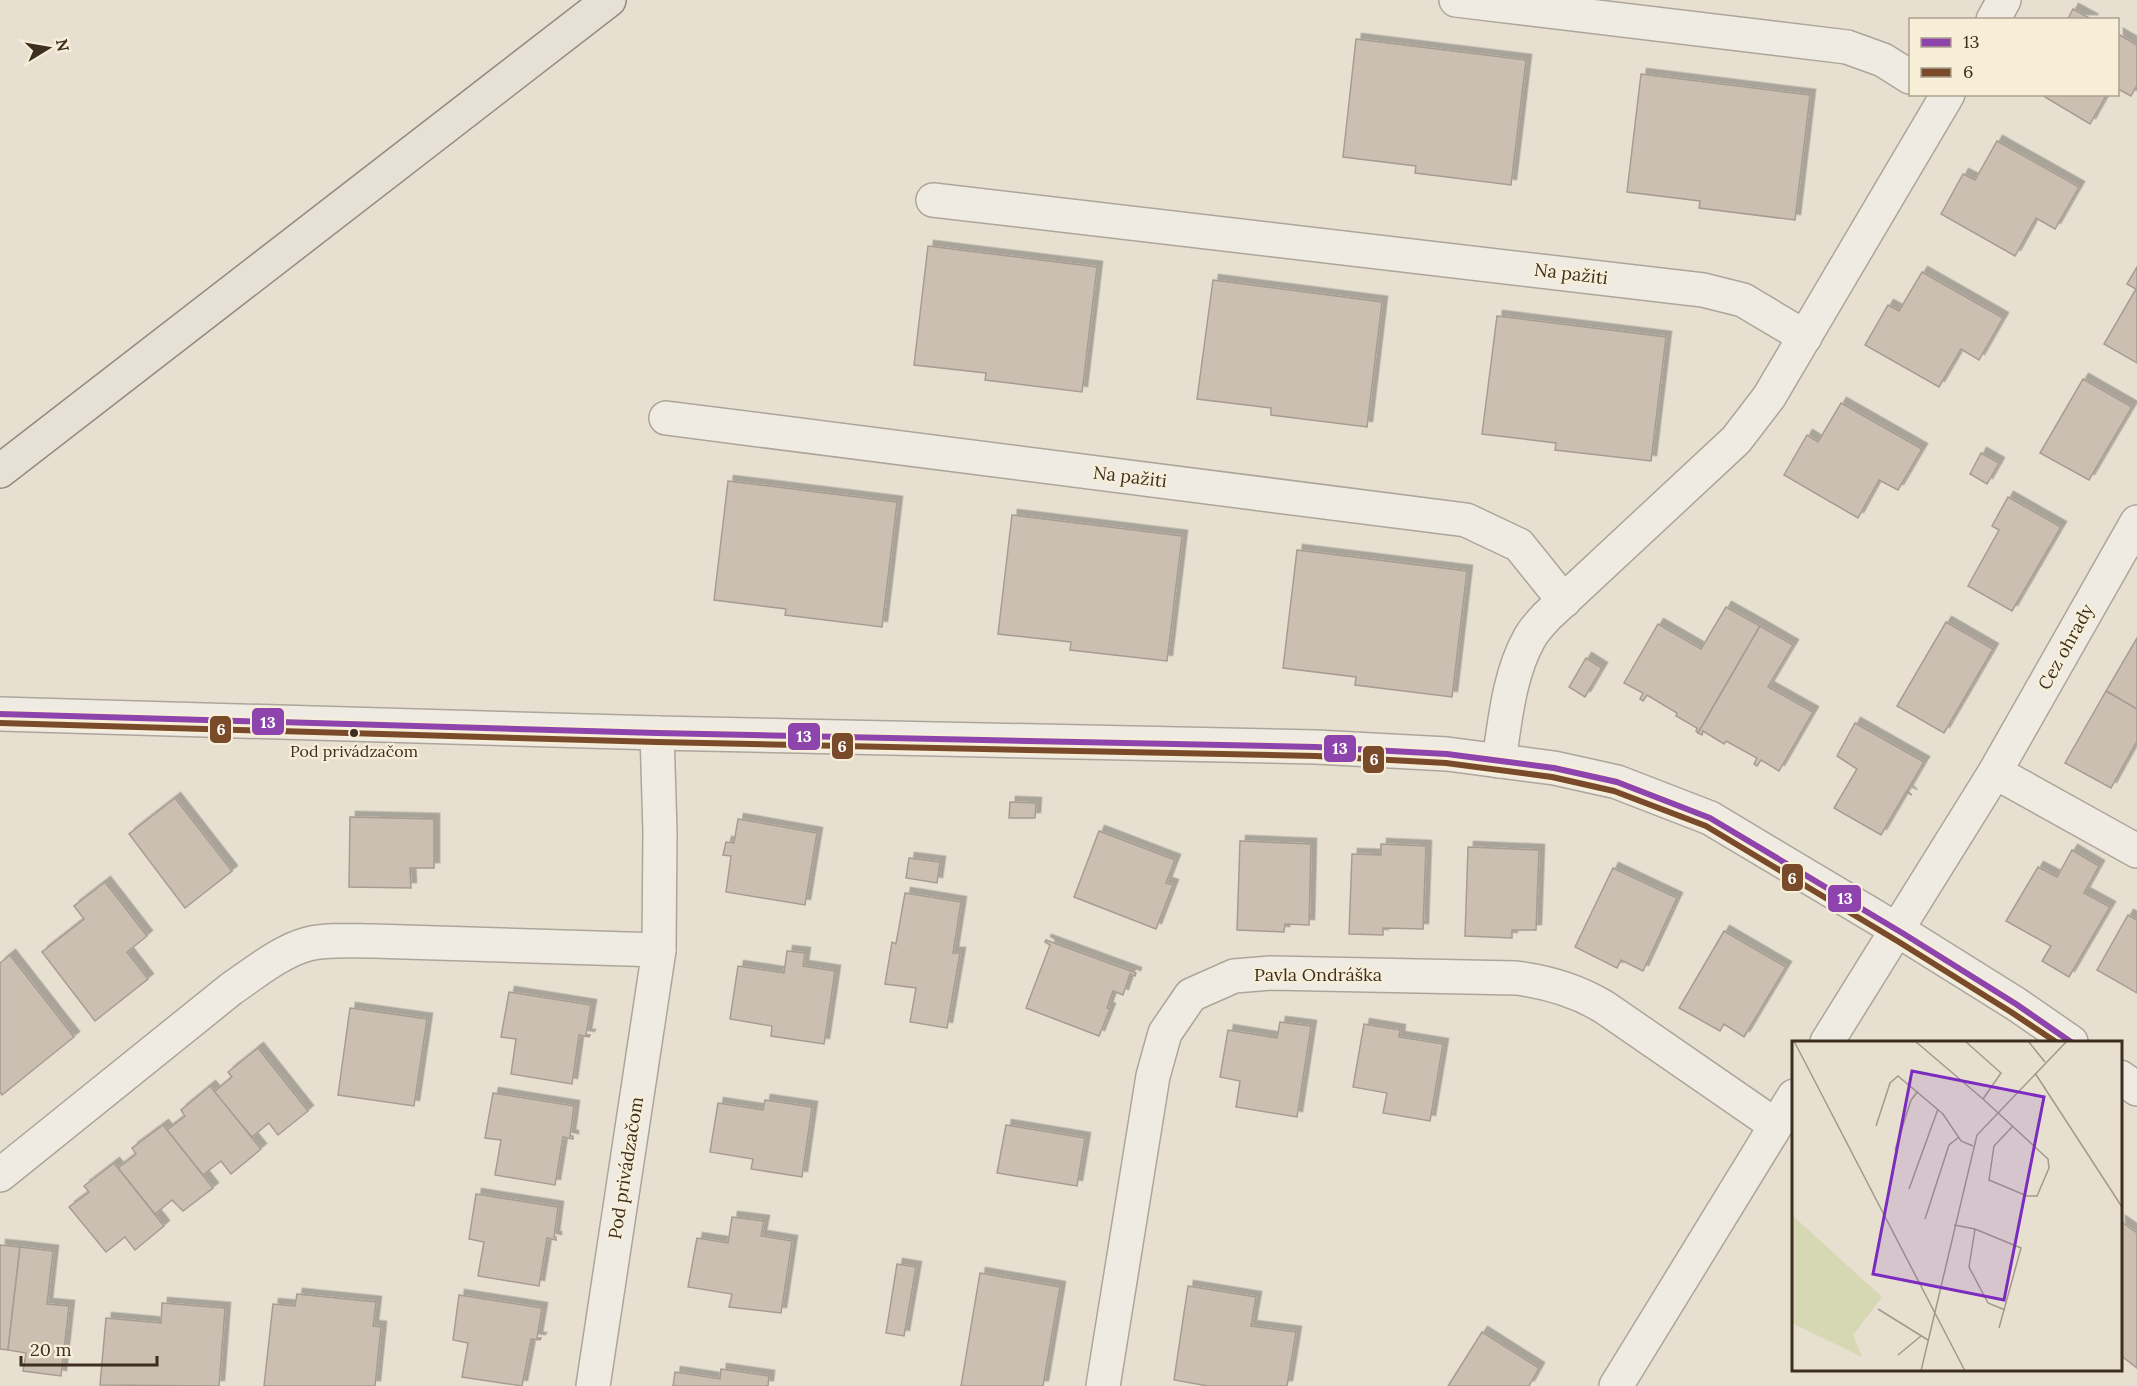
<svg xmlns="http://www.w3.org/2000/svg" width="2137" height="1386" viewBox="0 0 2137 1386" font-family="Lora,serif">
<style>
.building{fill:#cbbfb2;stroke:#a89c90;stroke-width:1.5;filter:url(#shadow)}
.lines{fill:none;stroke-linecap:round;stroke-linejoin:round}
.minor-casing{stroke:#ada599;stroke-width:36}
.major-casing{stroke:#928b80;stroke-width:36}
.minor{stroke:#efebe3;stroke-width:33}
.major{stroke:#e6e1d4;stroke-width:33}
.bus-1-casing{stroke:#f7eed8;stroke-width:10}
.bus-2-casing{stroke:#f7eed8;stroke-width:10}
.bus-1{stroke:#8e44ad;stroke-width:6}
.bus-2{stroke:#7a4b2a;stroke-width:6}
.bus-dot{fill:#3d2e20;stroke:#f7eed8;stroke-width:2}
.labels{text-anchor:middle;stroke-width:4.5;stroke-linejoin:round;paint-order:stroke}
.bus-label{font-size:16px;fill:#3d2e20;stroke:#f7eed8}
.street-label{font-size:18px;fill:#3d2e20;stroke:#f7eed8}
.inset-road{fill:none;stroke:#a3998a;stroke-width:1.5}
.view{fill:#7b2cbf;fill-opacity:0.15;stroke:#7b2cbf;stroke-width:3}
.inset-edge{fill:none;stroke:#3d2e20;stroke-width:3}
.line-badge{stroke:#f7eed8;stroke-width:2}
.badge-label{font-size:16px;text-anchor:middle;font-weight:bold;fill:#fff}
</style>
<defs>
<filter id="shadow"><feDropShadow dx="5.5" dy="-5.5" stdDeviation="0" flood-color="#0004"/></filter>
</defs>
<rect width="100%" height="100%" fill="#e7e0d1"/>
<g class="building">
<path d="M 2073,9 L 2093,20 L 2067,20 Z"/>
<path d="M 2118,34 L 2137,45 L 2137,85 L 2131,96 L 2118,89 Z"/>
<path d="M 1356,39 L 1526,60 L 1511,185 L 1415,173 L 1416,166 L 1343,157 Z"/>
<path d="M 1641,74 L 1810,95 L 1795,220 L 1699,208 L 1700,201 L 1627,192 Z"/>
<path d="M 2040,94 L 2107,94 L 2090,124 Z"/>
<path d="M 1997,141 L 2079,187 L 2055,229 L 2036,218 L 2015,256 L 1941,214 L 1963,174 L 1975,180 Z"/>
<path d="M 928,246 L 1097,267 L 1082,392 L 985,380 L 986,373 L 914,365 Z"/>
<path d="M 2137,267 L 2137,363 L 2104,344 L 2136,289 L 2127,284 Z"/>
<path d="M 1922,272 L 2003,318 L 1979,360 L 1961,349 L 1939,387 L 1865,345 L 1888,305 L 1899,311 Z"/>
<path d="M 1213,280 L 1382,302 L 1367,427 L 1271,415 L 1271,408 L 1197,399 Z"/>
<path d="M 1497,316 L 1666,337 L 1651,461 L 1555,450 L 1556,443 L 1482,434 Z"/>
<path d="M 2083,379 L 2132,407 L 2089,480 L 2040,453 Z"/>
<path d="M 1841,403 L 1922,449 L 1898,490 L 1879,480 L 1858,518 L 1784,475 L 1807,435 L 1818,442 Z"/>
<path d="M 1981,453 L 1999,463 L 1987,484 L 1970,474 Z"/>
<path d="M 728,481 L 897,502 L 882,627 L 785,615 L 786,609 L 714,600 Z"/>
<path d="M 2008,497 L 2061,527 L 2012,611 L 1968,586 L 1999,530 L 1992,526 Z"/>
<path d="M 1012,515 L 1182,536 L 1167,661 L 1070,650 L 1071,642 L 998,634 Z"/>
<path d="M 1297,550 L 1467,571 L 1452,697 L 1355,685 L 1356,677 L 1283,668 Z"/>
<path d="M 1726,607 L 1760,626 L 1698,733 L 1696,731 L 1697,728 L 1676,716 L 1677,713 L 1647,695 L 1643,701 L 1640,699 L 1643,693 L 1624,683 L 1658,624 L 1701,649 Z"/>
<path d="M 1946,622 L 1993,649 L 1944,733 L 1897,706 Z"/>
<path d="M 1760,626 L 1793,645 L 1768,687 L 1813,712 L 1779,771 L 1761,760 L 1757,766 L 1754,764 L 1757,758 L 1726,741 L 1724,744 L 1703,731 L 1702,735 L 1698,733 Z"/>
<path d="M 2137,638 L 2137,709 L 2106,691 Z"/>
<path d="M 1586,658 L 1602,668 L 1585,697 L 1569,687 Z"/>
<path d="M 2106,691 L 2137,709 L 2137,741 L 2111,788 L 2065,763 Z"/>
<path d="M 1855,723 L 1924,762 L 1907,791 L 1912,795 L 1906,792 L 1881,835 L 1834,808 L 1857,769 L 1837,756 Z"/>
<path d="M 175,798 L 232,871 L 185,908 L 129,834 Z"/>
<path d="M 1010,802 L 1036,803 L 1035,818 L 1009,818 Z"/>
<path d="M 350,817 L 434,819 L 434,868 L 410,868 L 411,888 L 349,887 Z"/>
<path d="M 738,819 L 817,833 L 805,905 L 726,892 L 731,856 L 723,855 L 726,842 L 734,843 Z"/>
<path d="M 1099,831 L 1175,860 L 1166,883 L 1173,885 L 1156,929 L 1074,897 Z"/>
<path d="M 1240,841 L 1311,844 L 1309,925 L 1285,924 L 1284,932 L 1237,930 Z"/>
<path d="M 1381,844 L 1426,846 L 1423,929 L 1383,928 L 1383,935 L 1349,934 L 1352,854 L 1381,855 Z"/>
<path d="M 1468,847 L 1539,850 L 1536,930 L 1512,930 L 1512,938 L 1465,936 Z"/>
<path d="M 2072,850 L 2099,866 L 2084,893 L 2110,907 L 2069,977 L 2042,961 L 2051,946 L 2006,921 L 2038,867 L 2057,877 Z"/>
<path d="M 909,858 L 940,862 L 937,883 L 906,878 Z"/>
<path d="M 1613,868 L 1677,898 L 1643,971 L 1621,960 L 1617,968 L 1575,947 Z"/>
<path d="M 105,882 L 147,936 L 127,952 L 148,979 L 95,1021 L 42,952 L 84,919 L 74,906 Z"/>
<path d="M 905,893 L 961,902 L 953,953 L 960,953 L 947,1028 L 910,1022 L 916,988 L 885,984 L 892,942 L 896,944 Z"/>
<path d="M 2128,915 L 2137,920 L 2137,993 L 2097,970 Z"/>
<path d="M 1724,931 L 1786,967 L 1744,1037 L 1724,1024 L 1720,1031 L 1679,1008 Z"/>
<path d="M 1046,940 L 1136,973 L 1135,976 L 1130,974 L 1123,995 L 1113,991 L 1107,1008 L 1110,1009 L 1099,1036 L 1026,1008 L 1050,945 L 1045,942 Z"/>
<path d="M 787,951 L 805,953 L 803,966 L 835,971 L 824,1044 L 771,1036 L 772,1026 L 730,1019 L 738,966 L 784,973 Z"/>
<path d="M 10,955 L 74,1037 L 2,1095 L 0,1092 L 0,963 Z"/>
<path d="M 509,992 L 591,1005 L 586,1035 L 590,1035 L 589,1037 L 579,1035 L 572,1084 L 511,1074 L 516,1039 L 501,1037 Z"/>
<path d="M 350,1008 L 427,1019 L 414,1106 L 338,1095 Z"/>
<path d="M 1280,1022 L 1311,1026 L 1297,1117 L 1236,1107 L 1240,1081 L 1220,1077 L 1228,1030 L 1277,1038 Z"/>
<path d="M 1364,1024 L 1400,1030 L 1399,1037 L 1443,1044 L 1430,1121 L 1383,1113 L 1387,1093 L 1353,1087 Z"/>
<path d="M 258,1048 L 308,1111 L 278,1135 L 269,1123 L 252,1137 L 214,1092 L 232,1077 L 228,1072 Z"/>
<path d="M 210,1086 L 261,1149 L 231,1174 L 221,1161 L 203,1175 L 167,1130 L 185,1116 L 181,1110 Z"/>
<path d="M 493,1093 L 574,1106 L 570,1136 L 573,1136 L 573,1139 L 563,1137 L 555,1185 L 495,1175 L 501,1140 L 485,1138 Z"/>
<path d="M 765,1100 L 812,1107 L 802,1177 L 751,1169 L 753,1159 L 710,1152 L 718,1103 L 763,1110 Z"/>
<path d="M 163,1125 L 213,1188 L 183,1211 L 172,1200 L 155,1214 L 118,1168 L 136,1154 L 132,1148 Z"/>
<path d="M 1006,1125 L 1085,1138 L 1077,1186 L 997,1173 Z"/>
<path d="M 114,1163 L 164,1226 L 135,1250 L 125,1237 L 106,1252 L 69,1207 L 89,1192 L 84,1186 Z"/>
<path d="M 476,1194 L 558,1207 L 554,1237 L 556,1237 L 556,1240 L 547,1238 L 539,1286 L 478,1276 L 484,1242 L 469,1239 Z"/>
<path d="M 732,1217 L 764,1221 L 761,1236 L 792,1241 L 781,1313 L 729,1307 L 732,1294 L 688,1287 L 697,1238 L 728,1243 Z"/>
<path d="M 2120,1221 L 2137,1233 L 2137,1368 L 2120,1355 Z"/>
<path d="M 0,1245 L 20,1247 L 8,1350 L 0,1349 Z"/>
<path d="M 20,1247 L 53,1251 L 47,1304 L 69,1306 L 61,1376 L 23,1371 L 26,1353 L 8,1350 Z"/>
<path d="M 897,1264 L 916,1267 L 904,1336 L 886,1333 Z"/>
<path d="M 980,1273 L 1060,1287 L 1043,1386 L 961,1386 Z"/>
<path d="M 1188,1286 L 1256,1297 L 1251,1326 L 1296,1332 L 1287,1386 L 1208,1386 L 1174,1380 Z"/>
<path d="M 297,1294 L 376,1302 L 373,1326 L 381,1327 L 375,1386 L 264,1386 L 273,1304 L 295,1306 Z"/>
<path d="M 459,1295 L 542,1308 L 537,1338 L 541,1338 L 540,1340 L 531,1339 L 522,1386 L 462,1377 L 468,1343 L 453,1340 Z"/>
<path d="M 162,1303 L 225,1308 L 219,1386 L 100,1385 L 106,1318 L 161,1323 Z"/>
<path d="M 1482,1332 L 1539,1368 L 1529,1386 L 1448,1386 Z"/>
<path d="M 721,1369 L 769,1376 L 768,1386 L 673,1386 L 675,1372 L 720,1379 Z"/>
</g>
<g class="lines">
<g class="minor-casing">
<g id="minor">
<path d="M 1456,0 L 1847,47 L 1883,60 L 1910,77"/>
<path d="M 1993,20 L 2004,0"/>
<path d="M 933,200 L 1703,290 L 1743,300 L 1805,337"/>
<path d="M 666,418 L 1466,520 L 1519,545 L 1564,601"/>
<path d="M 0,714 L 657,733 L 1316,747 L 1447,754 L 1554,768 L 1617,782 L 1710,818 L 1904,934 L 2016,1004 L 2071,1042"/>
<path d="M 1499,761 C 1505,721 1509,675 1529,639 C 1533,631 1540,624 1546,617 L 1736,440 L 1769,397 L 1948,94"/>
<path d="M 1995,772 L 2137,851"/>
<path d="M 1827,1042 L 1995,772 L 2137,522"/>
<path d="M 2120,1077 L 2137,1089"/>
<path d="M 0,1175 L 231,989 C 253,974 281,951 308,944 C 328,939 352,941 373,941 L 659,950"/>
<path d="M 593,1386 L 659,950 L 660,832 L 657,733"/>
<path d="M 1103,1386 L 1153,1076 L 1165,1033 L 1191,995 L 1234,976 L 1271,973 L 1516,978 C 1548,982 1576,990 1604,1007 L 1775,1125"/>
<path d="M 1616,1386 L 1794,1096"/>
</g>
</g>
<g class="major-casing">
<path id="major" d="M 0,471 L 609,0"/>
</g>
<use href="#minor" class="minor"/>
<use href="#major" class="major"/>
<g class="bus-1-casing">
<path id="bus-1" d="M 0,714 L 657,733 L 1316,747 L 1447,754 L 1554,768 L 1617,782 L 1710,818 L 1904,934 L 2016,1004 L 2071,1042"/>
</g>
<g class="bus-2-casing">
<path id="bus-2" d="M 0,723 L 657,742 L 1316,756 L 1446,763 L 1552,777 L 1614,791 L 1706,826 L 1899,942 L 2011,1012 L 2056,1042"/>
</g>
<use href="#bus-1" class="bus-1"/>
<use href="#bus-2" class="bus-2"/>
</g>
<circle class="bus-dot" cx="354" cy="733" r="5"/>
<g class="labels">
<g class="bus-label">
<text x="354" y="757">Pod privádzačom</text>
</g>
<g class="street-label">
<text transform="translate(1571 274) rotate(7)" y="6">Na pažiti</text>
<text transform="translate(1130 477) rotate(7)" y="6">Na pažiti</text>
<text transform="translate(2066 647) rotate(-61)" y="6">Cez ohrady</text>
<text x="1318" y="981">Pavla Ondráška</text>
<text transform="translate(626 1168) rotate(-81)" y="6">Pod privádzačom</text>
</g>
</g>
<g transform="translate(1792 1041)">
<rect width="330" height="330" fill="#e7e0d1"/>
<path d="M 0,174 L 90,256 L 61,294 L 70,316 L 0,282 Z" fill="#d6d7b3"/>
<path class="inset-road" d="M 2,0 L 173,330M 123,0 L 191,58 L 256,118 L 257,127 L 245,155 L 235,155 L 197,139 L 202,105 L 220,86M 173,0 L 209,32 L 191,58M 236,0 L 253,21M 243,32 L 330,166M 84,85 L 98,42 L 106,35 L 151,73 L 169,100 L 181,105M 103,109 L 119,59 L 126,50M 117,148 L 146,68M 133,178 L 157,104 L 167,96M 162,184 L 183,188 L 229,207 L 207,287M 183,188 L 177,226 L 196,262 L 213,269M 86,268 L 136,299M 106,314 L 129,295M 129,330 L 185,94 L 275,0"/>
<path class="view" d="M 120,30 L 252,56 L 212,259 L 81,233 Z"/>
<rect width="330" height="330" class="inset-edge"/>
</g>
<g class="line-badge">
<rect x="251" y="707" width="34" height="29" rx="6" fill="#8e44ad"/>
<rect x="209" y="715" width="23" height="29" rx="6" fill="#7a4b2a"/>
<rect x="787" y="722" width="34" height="29" rx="6" fill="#8e44ad"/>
<rect x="831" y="732" width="23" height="28" rx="6" fill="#7a4b2a"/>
<rect x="1323" y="734" width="34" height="29" rx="6" fill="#8e44ad"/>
<rect x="1362" y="745" width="23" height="29" rx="6" fill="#7a4b2a"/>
<rect x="1781" y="863" width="23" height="29" rx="6" fill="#7a4b2a"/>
<rect x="1827" y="884" width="35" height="29" rx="6" fill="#8e44ad"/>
</g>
<g class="badge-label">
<text x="268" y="728">13</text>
<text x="221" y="735">6</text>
<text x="804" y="742">13</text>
<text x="842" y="752">6</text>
<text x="1340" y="754">13</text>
<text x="1374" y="765">6</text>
<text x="1792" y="884">6</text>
<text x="1845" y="904">13</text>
</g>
<rect x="1909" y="18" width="210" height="78" fill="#f7eed8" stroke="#ada18e" stroke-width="1.5"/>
<rect x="1921" y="38" width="30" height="9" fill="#8e44ad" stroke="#ada18e" stroke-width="1.5"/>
<text x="1963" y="48" font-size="18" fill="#3d2e20">13</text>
<rect x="1921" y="68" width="30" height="9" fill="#7a4b2a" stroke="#ada18e" stroke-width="1.5"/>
<text x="1963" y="78" font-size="18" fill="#3d2e20">6</text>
<g transform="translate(48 48) rotate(79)" stroke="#f7eed8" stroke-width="4.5" paint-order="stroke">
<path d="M0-4.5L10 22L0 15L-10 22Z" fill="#3d2e20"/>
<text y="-9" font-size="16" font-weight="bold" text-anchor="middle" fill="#3d2e20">N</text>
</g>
<path d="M21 1356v9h136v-9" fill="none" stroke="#3d2e20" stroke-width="3"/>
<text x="30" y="1356" font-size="18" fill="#3d2e20" stroke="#f7eed8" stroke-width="4.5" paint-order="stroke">20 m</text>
</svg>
